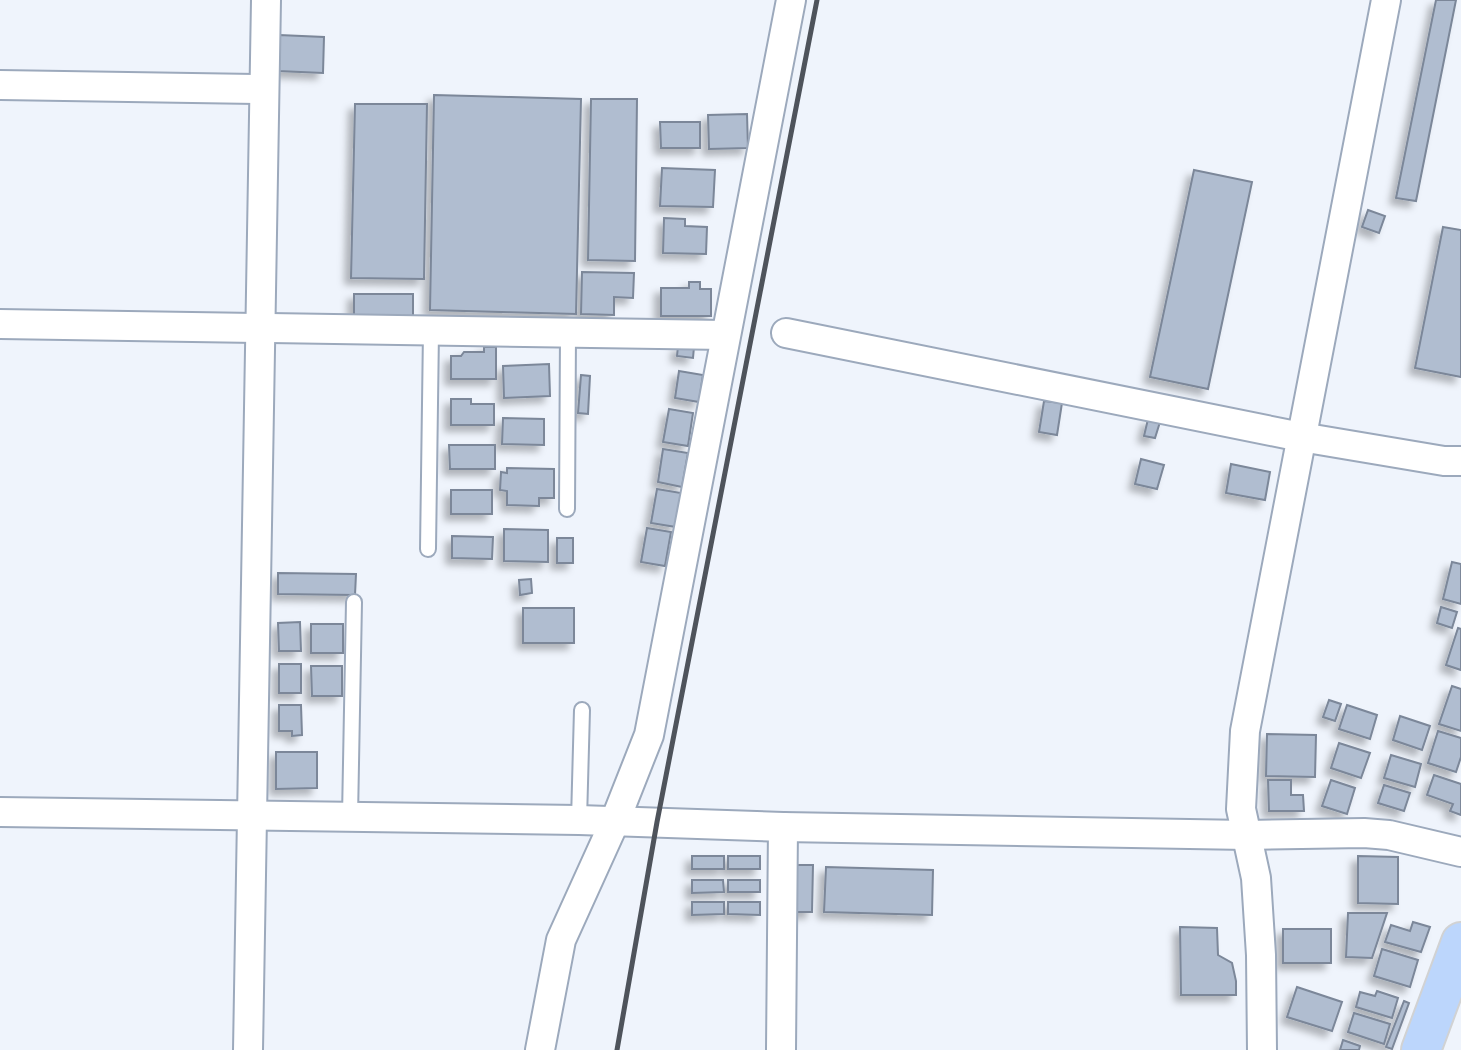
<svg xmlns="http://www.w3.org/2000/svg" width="1461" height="1050" viewBox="0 0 1461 1050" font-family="'Fira Sans Condensed',sans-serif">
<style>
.building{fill:#b0bdd0;stroke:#7b8799;stroke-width:2;filter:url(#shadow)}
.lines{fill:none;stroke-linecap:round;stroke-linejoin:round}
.service-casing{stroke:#9ca9bc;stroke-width:18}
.minor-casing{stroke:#9ca9bc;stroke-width:32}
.trunk-casing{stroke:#d1d2d3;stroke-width:42}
.service{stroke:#fff;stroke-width:14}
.minor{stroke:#fff;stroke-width:28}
.trunk{stroke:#bcd6fc;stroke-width:38}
.rail{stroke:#4e535b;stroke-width:5}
</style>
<defs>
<filter id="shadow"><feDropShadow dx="-6" dy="6" stdDeviation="3.5" flood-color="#0004"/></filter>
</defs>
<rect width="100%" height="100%" fill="#eff4fc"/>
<g class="building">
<path d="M 1436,0 L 1456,0 L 1416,201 L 1396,198 Z"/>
<path d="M 279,35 L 324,37 L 323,73 L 278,71 Z"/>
<path d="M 434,95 L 581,99 L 576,314 L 430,310 Z"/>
<path d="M 591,99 L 637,99 L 635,261 L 588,260 Z"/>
<path d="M 355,104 L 427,104 L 424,279 L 351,278 Z"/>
<path d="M 747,114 L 748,148 L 709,149 L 708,115 Z"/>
<path d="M 660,122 L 700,122 L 700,148 L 661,148 Z"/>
<path d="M 662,168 L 715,170 L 713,207 L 660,206 Z"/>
<path d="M 1194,170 L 1252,182 L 1208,389 L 1150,377 Z"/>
<path d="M 1368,210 L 1385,216 L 1379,233 L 1362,227 Z"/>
<path d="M 664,218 L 685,219 L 685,226 L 707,227 L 706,254 L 663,253 Z"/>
<path d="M 1443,227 L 1461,230 L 1461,377 L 1415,368 Z"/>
<path d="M 582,272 L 634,273 L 633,298 L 614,297 L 614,315 L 581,314 Z"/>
<path d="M 689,282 L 700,282 L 700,289 L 711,289 L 711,316 L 661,316 L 661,288 L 689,288 Z"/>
<rect x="354" y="294" width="59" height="23"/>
<path d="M 678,346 L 694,347 L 693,358 L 677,356 Z"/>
<path d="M 484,347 L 496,347 L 496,379 L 451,379 L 451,356 L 461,356 L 464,352 L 484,352 Z"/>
<path d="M 549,364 L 550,396 L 504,398 L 503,366 Z"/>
<path d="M 679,371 L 703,375 L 699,402 L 675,398 Z"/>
<path d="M 581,375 L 590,376 L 588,414 L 578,413 Z"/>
<path d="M 451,399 L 471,399 L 471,404 L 494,404 L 494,425 L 451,425 Z"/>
<path d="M 1044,401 L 1062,403 L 1057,435 L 1039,432 Z"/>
<path d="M 669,409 L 693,413 L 688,446 L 663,442 Z"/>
<path d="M 503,418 L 544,419 L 544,445 L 502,444 Z"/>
<path d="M 1148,419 L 1160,422 L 1155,438 L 1144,436 Z"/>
<path d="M 449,445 L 495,445 L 495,469 L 450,469 Z"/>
<path d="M 663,449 L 688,453 L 682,487 L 658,482 Z"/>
<path d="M 1141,459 L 1164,465 L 1157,489 L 1135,484 Z"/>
<path d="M 1231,464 L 1270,472 L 1265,500 L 1226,493 Z"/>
<path d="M 507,468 L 554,469 L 554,498 L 539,498 L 539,506 L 507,505 L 507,491 L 500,490 L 501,472 L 507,473 Z"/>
<path d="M 657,489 L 681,493 L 676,527 L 651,523 Z"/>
<rect x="451" y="490" width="41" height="24"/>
<path d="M 647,528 L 671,532 L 665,566 L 641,562 Z"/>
<path d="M 504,529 L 548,530 L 548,562 L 504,561 Z"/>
<path d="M 452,536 L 493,537 L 492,559 L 452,558 Z"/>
<rect x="557" y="538" width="16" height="25"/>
<path d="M 1452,562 L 1461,564 L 1461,604 L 1443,599 Z"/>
<path d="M 278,573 L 356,574 L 355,595 L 278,594 Z"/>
<path d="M 531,579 L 532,593 L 520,595 L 519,580 Z"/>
<path d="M 1441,607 L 1457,612 L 1452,628 L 1437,623 Z"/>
<rect x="523" y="608" width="51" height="35"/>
<path d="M 300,622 L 301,651 L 279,651 L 278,623 Z"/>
<rect x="311" y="624" width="32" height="29"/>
<path d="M 1458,628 L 1461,629 L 1461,670 L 1446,665 Z"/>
<rect x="279" y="664" width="22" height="29"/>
<path d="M 311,666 L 342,666 L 342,696 L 312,696 Z"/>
<path d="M 1452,686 L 1461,689 L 1461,731 L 1439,724 Z"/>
<path d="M 1329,700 L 1341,704 L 1335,721 L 1323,717 Z"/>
<path d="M 279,705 L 301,705 L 302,735 L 292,736 L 292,731 L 279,731 Z"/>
<path d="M 1347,705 L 1377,715 L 1370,739 L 1339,729 Z"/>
<path d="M 1400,716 L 1430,726 L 1422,750 L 1393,740 Z"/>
<path d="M 1438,731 L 1461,738 L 1461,757 L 1456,772 L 1428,763 Z"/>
<path d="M 1267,734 L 1316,735 L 1315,777 L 1266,776 Z"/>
<path d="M 1339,743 L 1370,753 L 1361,778 L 1331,768 Z"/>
<path d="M 276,752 L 317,752 L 317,788 L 276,789 Z"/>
<path d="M 1391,755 L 1421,764 L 1415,787 L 1384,778 Z"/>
<path d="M 1434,775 L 1461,784 L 1461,815 L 1450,811 L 1453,804 L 1427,795 Z"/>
<path d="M 1268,780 L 1291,780 L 1291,795 L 1303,795 L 1304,811 L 1269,811 Z"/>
<path d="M 1331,780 L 1355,788 L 1347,814 L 1322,806 Z"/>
<path d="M 1384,785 L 1410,793 L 1404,811 L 1378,803 Z"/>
<rect x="692" y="856" width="32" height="13"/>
<rect x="728" y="856" width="32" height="13"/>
<path d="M 1358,856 L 1398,857 L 1398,904 L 1358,903 Z"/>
<path d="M 796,865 L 813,865 L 812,912 L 796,912 Z"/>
<path d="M 826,867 L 933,870 L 932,915 L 824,912 Z"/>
<path d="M 692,880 L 723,880 L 724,892 L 692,893 Z"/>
<rect x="728" y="880" width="32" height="12"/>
<path d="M 692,902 L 724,902 L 724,914 L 692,915 Z"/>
<path d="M 728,902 L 760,902 L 760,915 L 728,914 Z"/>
<path d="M 1348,913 L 1387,913 L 1372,958 L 1346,957 Z"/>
<path d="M 1413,922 L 1430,927 L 1421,952 L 1385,942 L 1391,925 L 1410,931 Z"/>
<path d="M 1180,927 L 1217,928 L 1218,955 L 1232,963 L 1236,981 L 1236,995 L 1181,995 Z"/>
<rect x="1283" y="929" width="48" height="34"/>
<path d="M 1382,949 L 1418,960 L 1410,987 L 1374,976 Z"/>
<path d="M 1297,987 L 1342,1002 L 1332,1031 L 1287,1017 Z"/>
<path d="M 1377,991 L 1398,998 L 1392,1018 L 1356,1007 L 1360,992 L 1375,996 Z"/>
<path d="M 1404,1001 L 1409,1003 L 1392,1049 L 1386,1047 Z"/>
<path d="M 1354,1013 L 1390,1024 L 1384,1044 L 1348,1032 Z"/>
<path d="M 1343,1040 L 1360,1046 L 1359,1050 L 1340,1050 Z"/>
</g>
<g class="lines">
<g class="service-casing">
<g id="service">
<path d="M 567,509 L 568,333"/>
<path d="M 428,549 L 431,331"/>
<path d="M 350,817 L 354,602"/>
<path d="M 579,820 L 582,710"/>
</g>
</g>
<g class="minor-casing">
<g id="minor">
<path d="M 0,85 L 264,89"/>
<path d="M 0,324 L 725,335"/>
<path d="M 786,333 L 1301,437 L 1444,461 L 1461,461"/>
<path d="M 0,812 L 579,820 L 783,827 L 1247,835 L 1364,833 L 1389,835 L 1461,852"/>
<path d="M 248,1050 L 266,0"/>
<path d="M 540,1050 L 561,940 L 615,821 L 649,735 L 791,0"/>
<path d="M 781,1050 L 783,827"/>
<path d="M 1262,1050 L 1261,955 L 1256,878 L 1241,809 L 1245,731 L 1386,0"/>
</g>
</g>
<g class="trunk-casing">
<path id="trunk" d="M 1421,1050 L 1461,942"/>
</g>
<use href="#service" class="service"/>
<use href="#minor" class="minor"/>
<use href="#trunk" class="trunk"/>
<path class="rail" d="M 617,1050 L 657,822 L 817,0"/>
</g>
</svg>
